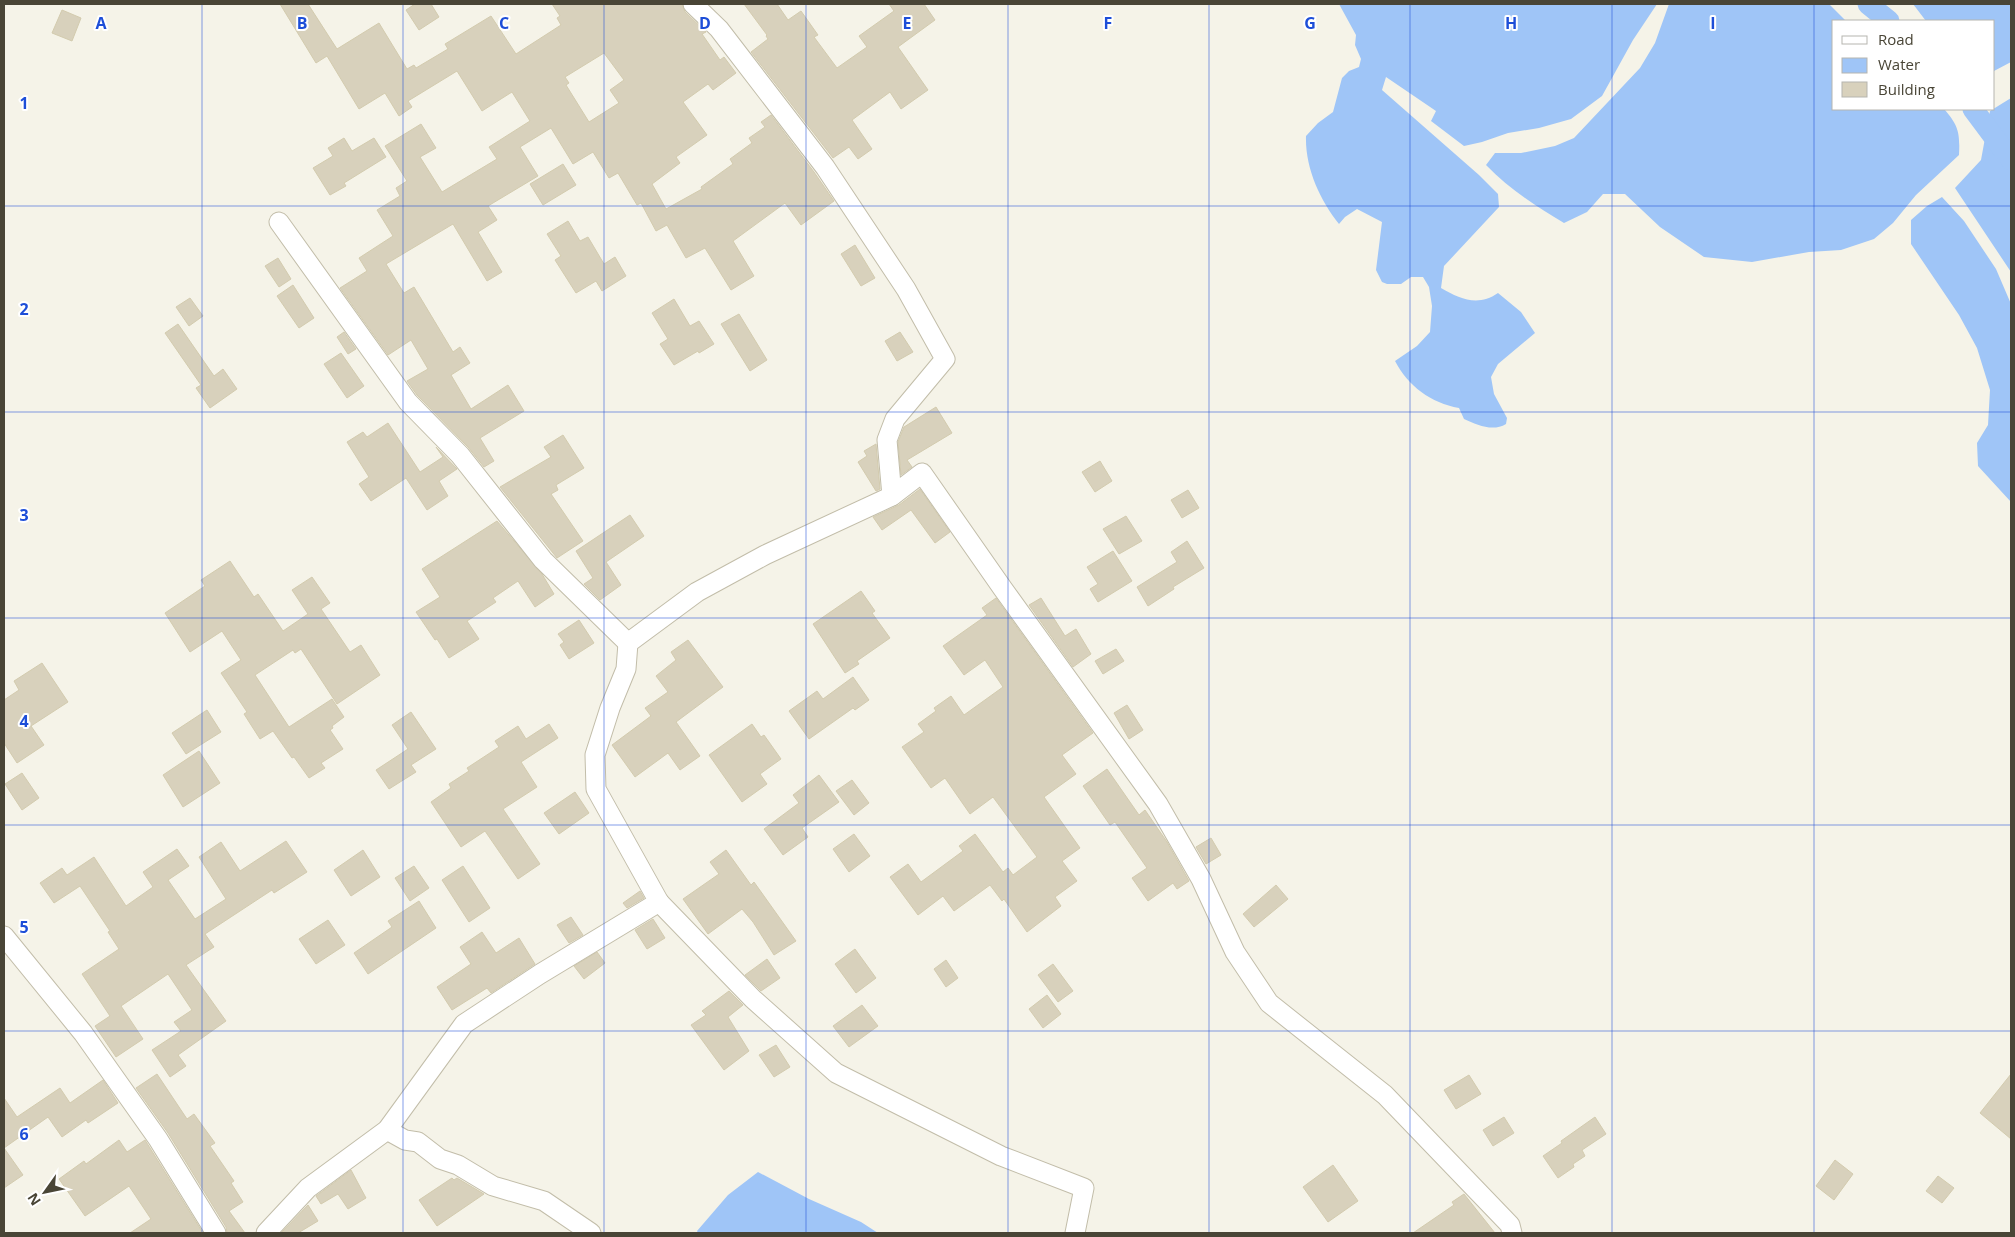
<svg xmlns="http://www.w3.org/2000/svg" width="2015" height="1237" viewBox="0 0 2015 1237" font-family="'Open Sans',sans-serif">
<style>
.water{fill:#9fc5f7}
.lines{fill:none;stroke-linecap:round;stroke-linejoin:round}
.canal{stroke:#9fc5f7;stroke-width:21}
.building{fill:#d8d1bc;stroke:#d3cbae;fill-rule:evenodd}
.minor-casing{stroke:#c2bda9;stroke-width:21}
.minor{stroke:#fff;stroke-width:19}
.grid{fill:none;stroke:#1d4ed8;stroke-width:1;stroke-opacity:0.55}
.grid-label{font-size:16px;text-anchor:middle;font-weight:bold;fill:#1d4ed8;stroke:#fff;stroke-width:4;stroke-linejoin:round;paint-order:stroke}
</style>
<rect width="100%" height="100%" fill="#f5f3e8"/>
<g class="water">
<path d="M 1339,4 L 1657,4 L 1633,40 L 1602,96 L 1571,119 L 1539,128 L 1508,133 L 1482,142 L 1464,146 L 1431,121 L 1436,111 L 1386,77 L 1382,90 L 1479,175 L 1498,194 L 1499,207 L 1444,266 L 1441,288 C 1460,299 1478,307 1498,293 L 1521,312 L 1535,333 L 1498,364 L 1491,377 L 1494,394 L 1507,418 L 1506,424 C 1493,432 1477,425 1464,419 L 1459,408 C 1431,403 1408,386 1395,361 L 1417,346 L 1430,332 L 1432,306 L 1429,287 L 1423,277 L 1411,277 L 1401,284 L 1387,284 L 1382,282 L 1376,270 L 1382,222 L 1357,209 L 1345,217 L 1339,224 C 1320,200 1305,168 1306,136 L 1318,123 L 1333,112 L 1342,78 L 1349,71 L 1359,67 L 1361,59 L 1355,45 L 1356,35 Z"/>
<path d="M 1669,4 L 1829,4 L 1846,21 L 1834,21 L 1834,109 L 1944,109 C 1959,126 1960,133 1959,155 L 1916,195 L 1893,223 L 1874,239 L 1841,250 L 1809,252 L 1752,262 L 1704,257 L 1660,227 L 1625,194 L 1603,194 L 1587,212 L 1564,223 C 1536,206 1509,189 1486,165 L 1495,153 L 1521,153 L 1555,146 L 1574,138 L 1640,68 L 1655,43 Z"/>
<path d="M 1913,4 L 2011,4 L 2011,62 L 1994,71 L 1994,21 L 1926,21 Z"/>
<path d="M 2011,98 L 2011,272 L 1955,188 L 1981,160 L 1990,111 Z"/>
<path d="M 1942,197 L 1964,221 L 1996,269 L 2011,304 L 2011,502 L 1978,466 L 1977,443 L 1988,425 L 1990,390 L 1977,348 L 1959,315 L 1911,244 L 1911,220 L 1927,206 Z"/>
<path d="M 758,1172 L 809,1199 L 861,1222 L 878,1233 L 698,1233 L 697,1231 L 728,1195 Z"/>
</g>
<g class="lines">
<g class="canal">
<path d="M 1868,4 L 1889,21"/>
<path d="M 1973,109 L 2011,160"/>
</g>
</g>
<g class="building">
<path d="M 280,4 L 308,4 L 337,49 L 379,23 L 407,69 L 414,65 L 416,68 L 448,49 L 445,44 L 491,16 L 516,54 L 561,25 L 557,18 L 560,16 L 552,4 L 682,4 L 685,12 L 706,32 L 702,34 L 720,60 L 724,57 L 736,73 L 713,90 L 708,84 L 683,102 L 707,135 L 676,157 L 680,163 L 652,184 L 666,209 L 702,189 L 701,187 L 733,164 L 730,159 L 752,143 L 749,138 L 765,127 L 761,122 L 771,115 L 814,172 L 834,201 L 801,225 L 785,203 L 733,241 L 754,276 L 731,290 L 705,248 L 686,258 L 667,225 L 656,231 L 641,203 L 637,205 L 618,173 L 609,178 L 593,152 L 573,164 L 551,128 L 520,147 L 538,176 L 488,206 L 497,220 L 478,232 L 502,272 L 487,281 L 453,224 L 386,264 L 404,293 L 414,287 L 453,352 L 460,347 L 470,363 L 451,375 L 471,409 L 508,385 L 524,411 L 480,438 L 494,461 L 484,467 L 468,447 L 417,395 L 407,381 L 428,369 L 411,340 L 388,355 L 340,288 L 367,271 L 359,258 L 393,236 L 377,210 L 400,196 L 396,188 L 407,181 L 385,146 L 421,124 L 436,148 L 420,157 L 442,192 L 497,159 L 489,147 L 530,121 L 512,92 L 482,111 L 457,71 L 408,101 L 412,107 L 399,116 L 385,93 L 359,109 L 327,56 L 316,63 ZM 604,53 L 624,80 L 610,90 L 619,103 L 589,122 L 566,85 L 569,83 L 565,77 Z"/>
<path d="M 415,4 L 431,4 L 439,17 L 419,30 L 406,10 Z"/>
<path d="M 744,4 L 777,4 L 788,20 L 801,11 L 818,35 L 814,37 L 837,68 L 867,47 L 859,36 L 894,11 L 889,4 L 924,4 L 935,20 L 898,47 L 928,90 L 901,109 L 890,92 L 852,120 L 872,149 L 858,159 L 849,147 L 833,158 L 751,52 L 768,39 L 766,36 L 767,35 Z"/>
<path d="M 62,10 L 81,18 L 72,41 L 52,33 Z"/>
<path d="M 344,138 L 352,151 L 374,138 L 386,157 L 344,183 L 346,186 L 330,195 L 313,168 L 333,156 L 328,148 Z"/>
<path d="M 563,164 L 576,185 L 543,205 L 530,184 Z"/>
<path d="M 568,221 L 580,241 L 588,237 L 604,264 L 615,257 L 626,276 L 602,291 L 596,281 L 576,293 L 555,260 L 561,256 L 547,234 Z"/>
<path d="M 855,245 L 875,278 L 861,286 L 841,254 Z"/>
<path d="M 278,258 L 291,279 L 279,287 L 265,266 Z"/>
<path d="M 293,285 L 314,318 L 299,328 L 277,296 Z"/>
<path d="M 190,298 L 203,316 L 189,326 L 176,307 Z"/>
<path d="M 674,299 L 690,326 L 699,321 L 714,344 L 699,353 L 698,351 L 674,365 L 660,344 L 668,339 L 652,313 Z"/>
<path d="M 739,314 L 767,360 L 750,371 L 721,324 Z"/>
<path d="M 178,324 L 214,376 L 223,369 L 237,389 L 210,408 L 196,388 L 201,385 L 165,333 Z"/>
<path d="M 344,332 L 356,349 L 348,354 L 337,337 Z"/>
<path d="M 900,332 L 913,352 L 897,361 L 885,341 Z"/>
<path d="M 341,353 L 364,386 L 347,398 L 324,364 Z"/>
<path d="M 936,407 L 952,433 L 907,460 L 912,467 L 901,475 L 898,442 L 904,427 Z"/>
<path d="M 388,423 L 420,472 L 443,457 L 436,447 L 457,469 L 439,481 L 448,496 L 427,510 L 406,478 L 371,501 L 359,484 L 369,477 L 347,442 L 363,432 L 367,437 Z"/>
<path d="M 563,435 L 584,468 L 556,485 L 558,490 L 551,494 L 583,541 L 557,558 L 500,487 L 551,457 L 544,447 Z"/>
<path d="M 876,444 L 880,489 L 876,491 L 858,462 L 867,456 L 864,451 Z"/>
<path d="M 1100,461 L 1112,481 L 1095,492 L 1082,472 Z"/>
<path d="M 920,489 L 950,532 L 935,543 L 911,510 L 882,530 L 873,517 L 899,505 Z"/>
<path d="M 1188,490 L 1199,508 L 1182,518 L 1171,500 Z"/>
<path d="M 630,515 L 644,536 L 606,562 L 621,585 L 600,600 L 584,584 L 593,578 L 576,551 Z"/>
<path d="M 1126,516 L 1142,541 L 1119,554 L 1103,529 Z"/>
<path d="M 497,521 L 542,574 L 554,594 L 535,607 L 518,581 L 493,598 L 496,602 L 467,621 L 479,639 L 449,658 L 437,639 L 435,640 L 416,612 L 440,597 L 422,569 Z"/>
<path d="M 1187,541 L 1204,568 L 1173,587 L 1174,589 L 1148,606 L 1137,587 L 1177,562 L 1171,552 Z"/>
<path d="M 1113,551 L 1132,581 L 1098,602 L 1090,589 L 1098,584 L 1087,567 Z"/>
<path d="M 230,561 L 254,597 L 258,594 L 283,631 L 308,614 L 292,590 L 312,577 L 330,603 L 321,609 L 350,652 L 361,645 L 380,675 L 337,704 L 301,649 L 295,653 L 293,650 L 255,675 L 289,727 L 332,699 L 344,717 L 332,726 L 333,728 L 330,730 L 343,749 L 321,763 L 325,768 L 309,778 L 294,757 L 292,758 L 273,731 L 260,739 L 244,714 L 247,712 L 221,673 L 241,660 L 222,631 L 190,652 L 165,613 L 205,586 L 201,580 Z"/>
<path d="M 861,591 L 875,611 L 872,613 L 890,638 L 857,661 L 859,664 L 845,673 L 813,624 Z"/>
<path d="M 996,598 L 1093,733 L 1062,755 L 1076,774 L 1044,797 L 1080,848 L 1062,861 L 1077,881 L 1055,897 L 1061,906 L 1027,932 L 1004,899 L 1002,901 L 990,885 L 954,911 L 943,896 L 918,915 L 890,877 L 908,864 L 921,882 L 963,851 L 959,846 L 975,834 L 1003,872 L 1008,868 L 1013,875 L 1037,857 L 993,797 L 970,814 L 945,778 L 931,788 L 902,747 L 924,732 L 918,724 L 936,711 L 934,708 L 951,696 L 964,715 L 1003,687 L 985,660 L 964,675 L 943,646 L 987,615 L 982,608 Z"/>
<path d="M 1041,598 L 1065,636 L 1076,629 L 1091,654 L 1073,667 L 1029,605 Z"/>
<path d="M 579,620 L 594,643 L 569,659 L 560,645 L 564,642 L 558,634 Z"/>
<path d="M 688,640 L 723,687 L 676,722 L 700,756 L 680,770 L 668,753 L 635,777 L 612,745 L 651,716 L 645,708 L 668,692 L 656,676 L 676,660 L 671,652 Z"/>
<path d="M 1116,649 L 1124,661 L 1103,674 L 1095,661 Z"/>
<path d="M 42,663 L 68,702 L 31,726 L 44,745 L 17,763 L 4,743 L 4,700 L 19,690 L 14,681 Z"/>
<path d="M 853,677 L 869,700 L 855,710 L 853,708 L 809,739 L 789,711 L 817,691 L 823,699 Z"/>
<path d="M 1127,705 L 1143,730 L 1129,739 L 1114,713 Z"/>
<path d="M 207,710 L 221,732 L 186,754 L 172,733 Z"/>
<path d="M 411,712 L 436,749 L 411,765 L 416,772 L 389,789 L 376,770 L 408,749 L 392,725 Z"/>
<path d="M 549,724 L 558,738 L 521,762 L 537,787 L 503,809 L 540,864 L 518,879 L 485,831 L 461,847 L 431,802 L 451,788 L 449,784 L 469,771 L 467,768 L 499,747 L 495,741 L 518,726 L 526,739 Z"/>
<path d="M 752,724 L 761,737 L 764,735 L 781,759 L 760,774 L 767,784 L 742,802 L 709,755 Z"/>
<path d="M 199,751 L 220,783 L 183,807 L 163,775 Z"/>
<path d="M 1107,769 L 1139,815 L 1145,810 L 1167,842 L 1189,881 L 1177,889 L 1173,883 L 1148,901 L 1132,878 L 1147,868 L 1115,822 L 1110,825 L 1083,786 Z"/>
<path d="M 22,773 L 39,798 L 22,810 L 5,784 Z"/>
<path d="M 819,775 L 839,802 L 802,828 L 808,837 L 783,855 L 764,829 L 799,803 L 793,795 Z"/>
<path d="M 852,780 L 869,803 L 854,815 L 836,791 Z"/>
<path d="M 575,792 L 589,813 L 559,834 L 544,813 Z"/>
<path d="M 854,834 L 870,856 L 849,872 L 833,849 Z"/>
<path d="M 1211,838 L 1221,855 L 1206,864 L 1196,847 Z"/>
<path d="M 286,841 L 307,872 L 274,893 L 272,890 L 205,934 L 214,947 L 186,965 L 226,1021 L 178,1055 L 186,1066 L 170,1077 L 152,1050 L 181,1031 L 174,1022 L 192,1010 L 168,974 L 121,1006 L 143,1039 L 116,1057 L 95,1026 L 110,1016 L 82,974 L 119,949 L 108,932 L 110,931 L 80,886 L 54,903 L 40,883 L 62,868 L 67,875 L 94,857 L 126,906 L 153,887 L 143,872 L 177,849 L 189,866 L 168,880 L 195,919 L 226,899 L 199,857 L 221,842 L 240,871 Z"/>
<path d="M 363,850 L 380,877 L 351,896 L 334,870 Z"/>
<path d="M 726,850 L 751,885 L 754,882 L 796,941 L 774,955 L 753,922 L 742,909 L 708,934 L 683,899 L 719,874 L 710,862 Z"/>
<path d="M 414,866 L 429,888 L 410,901 L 395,878 Z"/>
<path d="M 463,866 L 490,908 L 469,922 L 442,880 Z"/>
<path d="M 1276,885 L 1288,899 L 1254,927 L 1243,914 Z"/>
<path d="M 640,891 L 644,898 L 627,908 L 623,903 Z"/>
<path d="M 419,901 L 436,928 L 368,974 L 354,953 L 392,927 L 388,921 Z"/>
<path d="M 571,917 L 583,935 L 569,943 L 557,925 Z"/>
<path d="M 653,919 L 665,938 L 647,949 L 635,930 Z"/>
<path d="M 328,920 L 345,945 L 316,964 L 299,939 Z"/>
<path d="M 482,932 L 496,953 L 519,938 L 535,964 L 491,993 L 487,988 L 452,1010 L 437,987 L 471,964 L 460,947 Z"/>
<path d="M 855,949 L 876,978 L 856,993 L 835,964 Z"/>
<path d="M 597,952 L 605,963 L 584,979 L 574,966 Z"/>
<path d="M 767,959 L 780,978 L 761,991 L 745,975 Z"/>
<path d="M 946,960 L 958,978 L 946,987 L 934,969 Z"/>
<path d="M 1053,964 L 1073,991 L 1058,1002 L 1038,975 Z"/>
<path d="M 729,991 L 743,1005 L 728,1017 L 749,1051 L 724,1070 L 691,1025 L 706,1015 L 702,1011 Z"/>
<path d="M 1047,995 L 1061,1014 L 1043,1028 L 1029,1009 Z"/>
<path d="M 862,1005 L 878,1026 L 849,1047 L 833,1026 Z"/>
<path d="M 776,1045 L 790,1067 L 774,1077 L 759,1055 Z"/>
<path d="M 157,1074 L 187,1119 L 194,1114 L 215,1143 L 210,1146 L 234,1181 L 231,1183 L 243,1202 L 229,1211 L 245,1233 L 227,1233 L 226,1227 L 168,1133 L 136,1088 Z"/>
<path d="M 2011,1074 L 2011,1139 L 1980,1113 Z"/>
<path d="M 1469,1075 L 1481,1094 L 1456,1109 L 1444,1090 Z"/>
<path d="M 103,1080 L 118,1103 L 88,1123 L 86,1120 L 62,1137 L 48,1117 L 4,1148 L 4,1098 L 17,1117 L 60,1088 L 70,1103 Z"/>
<path d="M 1504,1117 L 1514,1133 L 1493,1146 L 1483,1130 Z"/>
<path d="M 1595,1117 L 1606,1134 L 1582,1150 L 1585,1156 L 1573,1164 L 1574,1167 L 1558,1178 L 1543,1156 L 1562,1143 L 1561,1141 Z"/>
<path d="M 119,1140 L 127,1152 L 145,1140 L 203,1233 L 130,1233 L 151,1219 L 129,1186 L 85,1216 L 59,1179 L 84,1161 L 86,1164 Z"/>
<path d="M 4,1148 L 23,1175 L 4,1188 Z"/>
<path d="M 1835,1160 L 1853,1174 L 1834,1200 L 1816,1186 Z"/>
<path d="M 1333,1165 L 1358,1201 L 1328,1222 L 1303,1187 Z"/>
<path d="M 351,1170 L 366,1198 L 348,1209 L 338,1194 L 321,1204 L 316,1196 Z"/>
<path d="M 1938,1176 L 1954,1188 L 1942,1203 L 1926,1191 Z"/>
<path d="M 452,1178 L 454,1180 L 457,1178 L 484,1194 L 437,1226 L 419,1200 Z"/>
<path d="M 1464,1194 L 1495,1233 L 1413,1233 L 1454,1205 L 1452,1202 Z"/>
<path d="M 308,1205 L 318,1221 L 298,1233 L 281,1233 Z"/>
</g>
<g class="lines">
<g class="minor-casing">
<g id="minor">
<path d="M 693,4 L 719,29 L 825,167 L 906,289 L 945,359 L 895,419 L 887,440 L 892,496 L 922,473 L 1003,589 L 1158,804 L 1201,879 L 1235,952 L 1269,1003 L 1385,1095 L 1510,1225 L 1512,1233"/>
<path d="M 279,222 L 408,402 L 460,455 L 543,560 L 628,643"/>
<path d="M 659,902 L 753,999 L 836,1073 L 1001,1156 L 1084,1188 L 1075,1233"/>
<path d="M 4,936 L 83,1033 L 158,1139 L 216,1233"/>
<path d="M 387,1130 L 405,1140 L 418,1142 L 440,1159 L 458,1165 L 493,1186 L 544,1201 L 591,1233"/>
<path d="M 266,1233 L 308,1188 L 387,1130 L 464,1024 L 540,974 L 659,902 L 596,789 L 595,755 L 610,708 L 626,669 L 628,643 L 697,592 L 765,555 L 892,496"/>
</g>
</g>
<use href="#minor" class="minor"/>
</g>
<path class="grid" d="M 202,4 L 202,1233M 403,4 L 403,1233M 604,4 L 604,1233M 806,4 L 806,1233M 1008,4 L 1008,1233M 1209,4 L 1209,1233M 1410,4 L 1410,1233M 1612,4 L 1612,1233M 1814,4 L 1814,1233M 4,206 L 2011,206M 4,412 L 2011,412M 4,618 L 2011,618M 4,825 L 2011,825M 4,1031 L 2011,1031"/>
<g class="grid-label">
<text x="101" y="29">A</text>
<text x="302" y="29">B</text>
<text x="504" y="29">C</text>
<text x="705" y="29">D</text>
<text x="907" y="29">E</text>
<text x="1108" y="29">F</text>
<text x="1310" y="29">G</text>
<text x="1511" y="29">H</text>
<text x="1713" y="29">I</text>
<text x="24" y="109">1</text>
<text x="24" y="315">2</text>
<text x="24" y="521">3</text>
<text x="24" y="727">4</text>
<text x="24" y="933">5</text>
<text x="24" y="1140">6</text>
</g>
<rect width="2015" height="1237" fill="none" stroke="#494536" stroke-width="10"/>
<rect x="1832" y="20" width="162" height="90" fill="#ffffff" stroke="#b6b5af"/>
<rect x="1842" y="36" width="25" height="8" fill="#ffffff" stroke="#b6b5af"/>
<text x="1878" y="45" font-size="15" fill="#494536">Road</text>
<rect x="1842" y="58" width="25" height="15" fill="#9fc5f7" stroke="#b6b5af"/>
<text x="1878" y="70" font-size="15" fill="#494536">Water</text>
<rect x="1842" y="82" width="25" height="15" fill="#d8d1bc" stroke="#b6b5af"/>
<text x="1878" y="95" font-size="15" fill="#494536">Building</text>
<g transform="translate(45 1192) rotate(237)" stroke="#ffffff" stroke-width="4" paint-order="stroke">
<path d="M0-4L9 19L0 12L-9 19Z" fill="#494536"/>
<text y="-8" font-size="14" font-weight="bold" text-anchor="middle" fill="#494536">N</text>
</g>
</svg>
